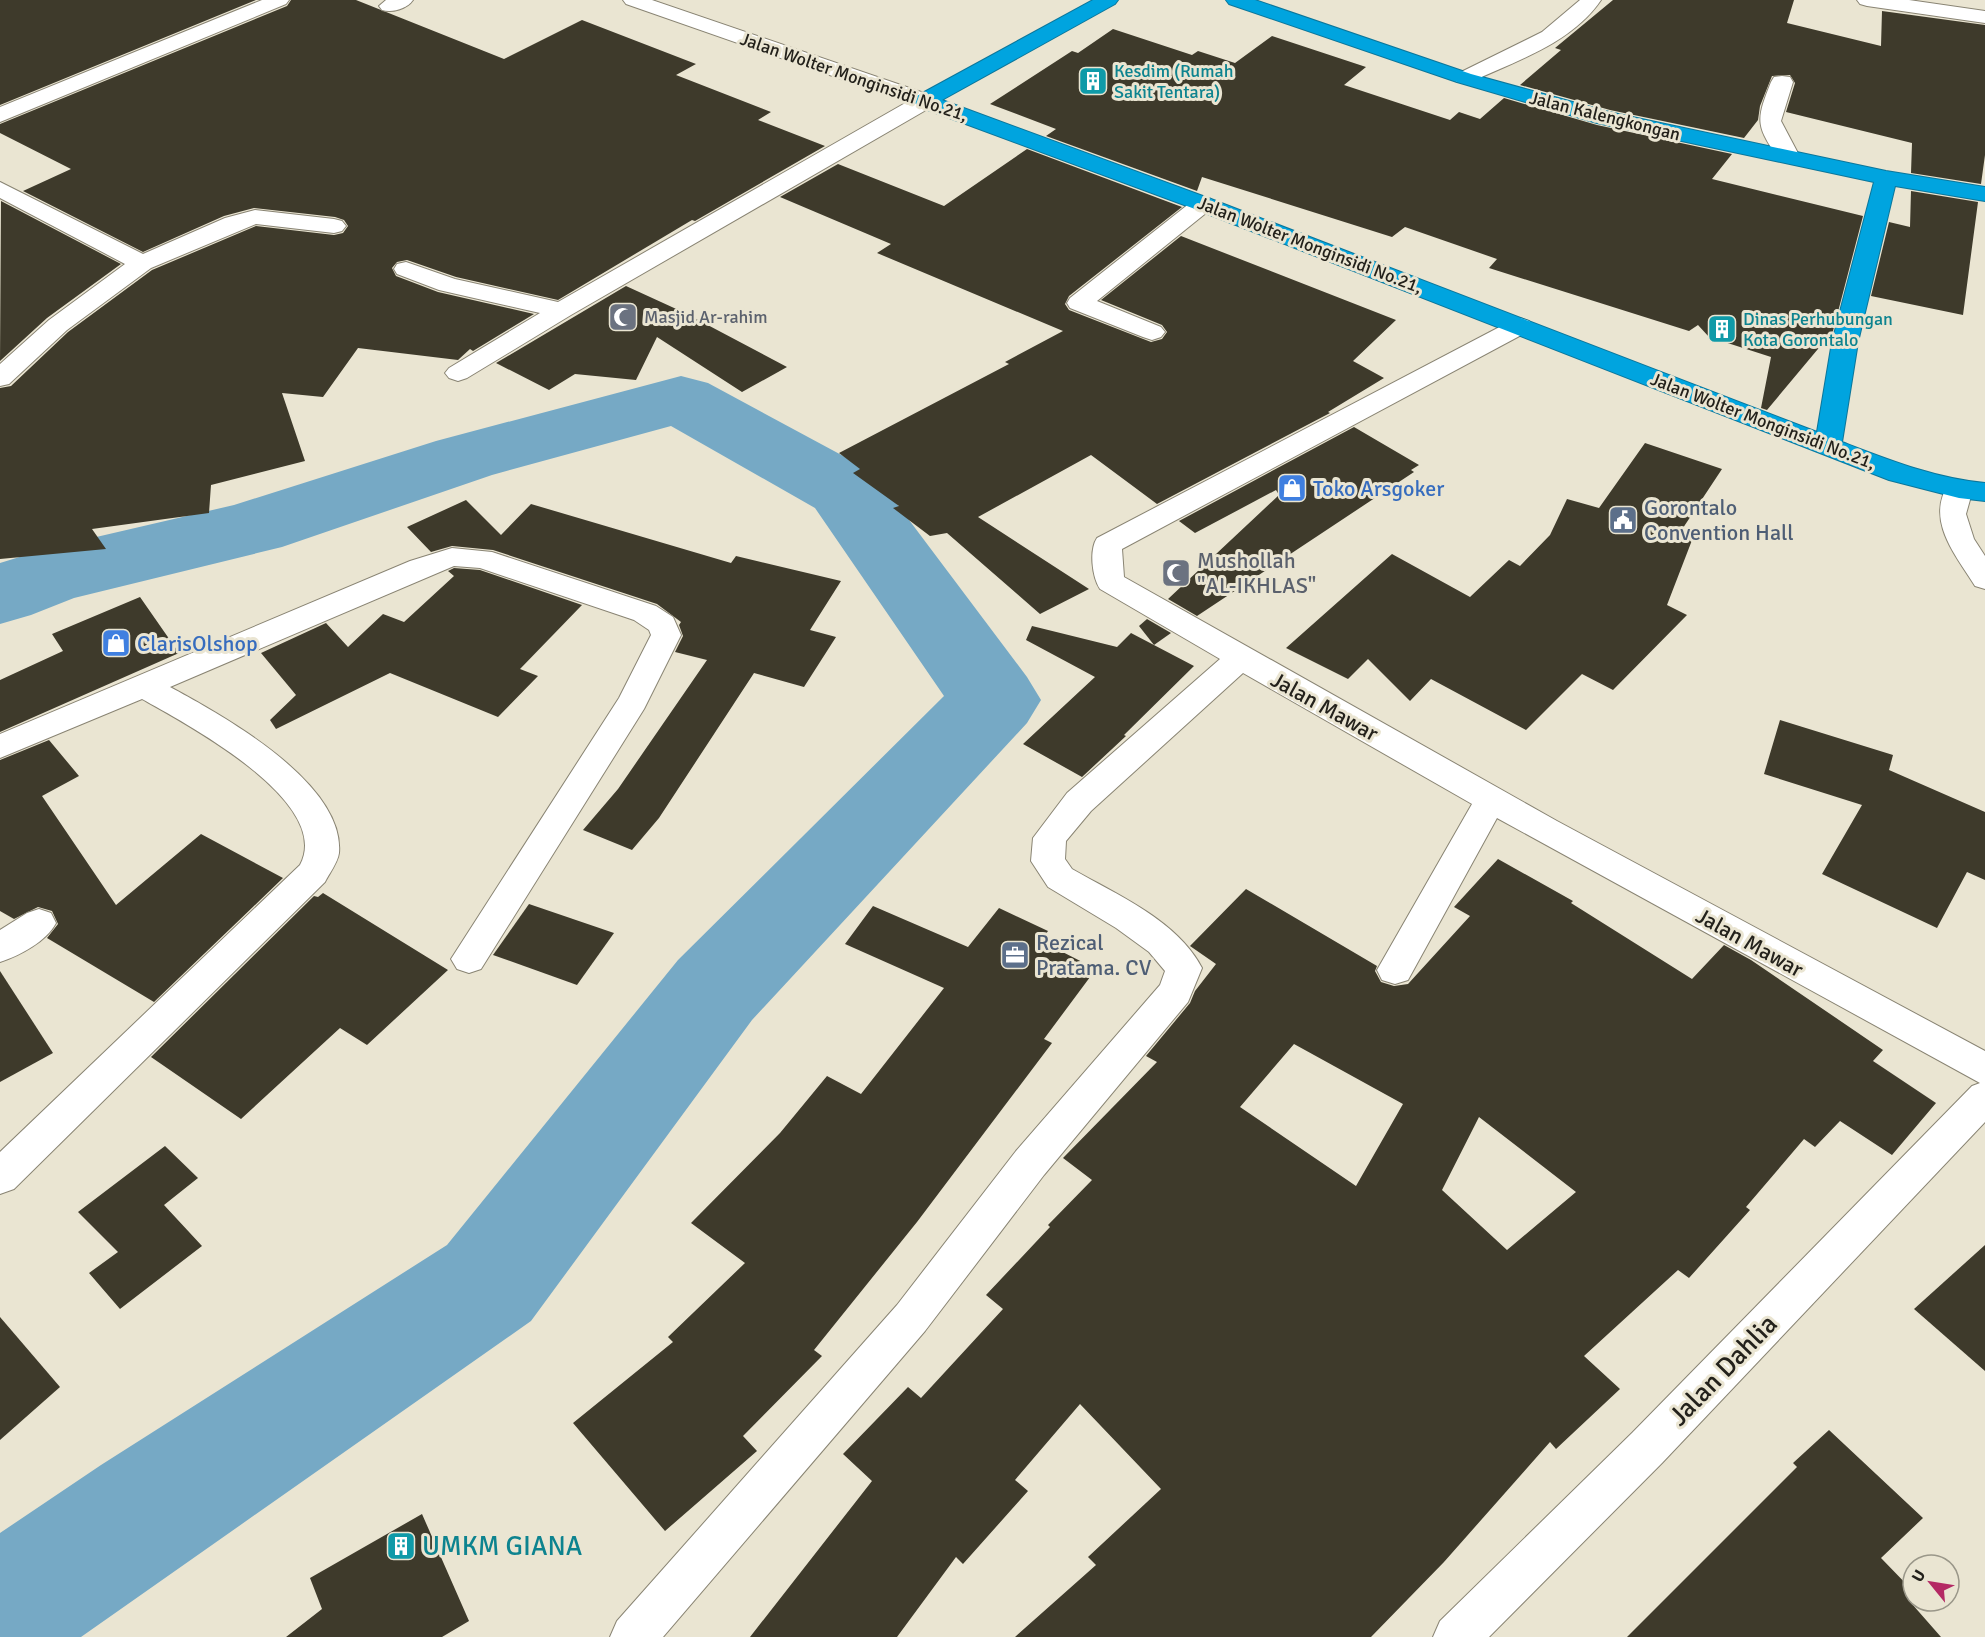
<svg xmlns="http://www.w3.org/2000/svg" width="1985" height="1637" viewBox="0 0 1985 1637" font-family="Signika,sans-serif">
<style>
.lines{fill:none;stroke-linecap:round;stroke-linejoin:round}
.river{fill:#76a9c5;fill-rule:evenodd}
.building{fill:#3e3a2b;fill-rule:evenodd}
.minor-casing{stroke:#898473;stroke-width:2}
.highway-casing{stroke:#0c769a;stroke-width:2}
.minor{fill:#fff;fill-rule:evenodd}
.highway{fill:#00a4df;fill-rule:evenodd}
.labels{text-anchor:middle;stroke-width:6;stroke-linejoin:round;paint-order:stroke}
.far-culture-label{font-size:18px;fill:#0d838f;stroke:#eae5d2;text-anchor:start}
.far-street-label{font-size:18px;fill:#23211b;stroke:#eae5d2}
.far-worship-label{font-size:18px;fill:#5b616d;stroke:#eae5d2;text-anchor:start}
.shop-label{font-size:22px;fill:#366cbe;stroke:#eae5d2;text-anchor:start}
.service-label{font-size:22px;fill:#4e5e75;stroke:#eae5d2;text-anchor:start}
.worship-label{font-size:22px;fill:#5b616d;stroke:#eae5d2;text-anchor:start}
.street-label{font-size:22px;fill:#23211b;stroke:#eae5d2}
.near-street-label{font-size:27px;fill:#23211b;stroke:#eae5d2}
.near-culture-label{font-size:27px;fill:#0d838f;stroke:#eae5d2;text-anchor:start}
</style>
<rect width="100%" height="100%" fill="#eae5d2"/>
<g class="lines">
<path class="river" d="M 681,376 L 708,383 L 873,472 L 1027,677 L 1041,700 L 1027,723 L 752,1020 L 531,1321 L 81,1637 L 0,1637 L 0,1533 L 101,1465 L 447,1245 L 678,960 L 944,696 L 815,508 L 671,426 L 492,475 L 282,547 L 74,598 L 31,615 L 0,624 L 0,563 L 49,548 L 234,505 L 436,441 Z"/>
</g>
<g class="building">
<path d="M 0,0 L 256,0 L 0,105 Z"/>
<path d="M 291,0 L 356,0 L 504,59 L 582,20 L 696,64 L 676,75 L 771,112 L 758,120 L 825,146 L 695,221 L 692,220 L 558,300 L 456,277 L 407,260 L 397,262 L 392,268 L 396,276 L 438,292 L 534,314 L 473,351 L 470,349 L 458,360 L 358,348 L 323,397 L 282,393 L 305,461 L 211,485 L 209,513 L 92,529 L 106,549 L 0,559 L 0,388 L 11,386 L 68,332 L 152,270 L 256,226 L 334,235 L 343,233 L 348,226 L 344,220 L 335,217 L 254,208 L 224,216 L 143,252 L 23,191 L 71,169 L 0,133 L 0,124 L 287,6 Z"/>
<path d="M 1613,0 L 1794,0 L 1787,23 L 1881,46 L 1882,11 L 1985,25 L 1985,155 L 1981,184 L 1911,173 L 1912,143 L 1786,112 L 1795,83 L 1790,75 L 1772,76 L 1760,106 L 1758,120 L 1744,138 L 1610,110 L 1520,85 L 1561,50 L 1555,48 Z"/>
<path d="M 1113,29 L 1192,55 L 1198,51 L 1235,63 L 1272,36 L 1366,67 L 1344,85 L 1450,120 L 1459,112 L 1480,119 L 1504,98 L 1597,125 L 1732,154 L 1712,179 L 1863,216 L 1833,331 L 1767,410 L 1761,408 L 1771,357 L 1709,337 L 1698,325 L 1689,331 L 1489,268 L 1497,259 L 1405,227 L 1392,237 L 1202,177 L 1197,191 L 1046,136 L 1056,129 L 990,104 L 1072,51 L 1078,53 Z"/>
<path d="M 1027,149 L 1182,207 L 1069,296 L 1065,304 L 1069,310 L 1151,342 L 1162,339 L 1167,332 L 1162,325 L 1101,300 L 1181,236 L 1396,320 L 1353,361 L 1384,378 L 1328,412 L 1330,413 L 1157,504 L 1091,455 L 978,517 L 1089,589 L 1040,614 L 947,533 L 930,536 L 893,508 L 899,506 L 853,473 L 860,469 L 839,453 L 1009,364 L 1005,362 L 1063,331 L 877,253 L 891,244 L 780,197 L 838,164 L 944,206 Z"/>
<path d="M 1911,191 L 1978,202 L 1963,315 L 1871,296 L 1889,222 L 1910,227 Z"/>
<path d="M 1,201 L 121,264 L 47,318 L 0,361 Z"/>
<path d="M 626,286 L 685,313 L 787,367 L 742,392 L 657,337 L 636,380 L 575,374 L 549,390 L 496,363 Z"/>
<path d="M 1354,427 L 1419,465 L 1411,470 L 1414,472 L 1197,616 L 1168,599 L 1279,495 L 1276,490 L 1195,533 L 1179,521 Z"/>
<path d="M 1645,443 L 1722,469 L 1681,531 L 1694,535 L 1667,605 L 1687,615 L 1613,690 L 1582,674 L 1526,730 L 1431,679 L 1410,701 L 1368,659 L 1348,679 L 1286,648 L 1392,554 L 1470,597 L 1509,560 L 1520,566 L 1550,535 L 1567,499 L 1599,508 Z"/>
<path d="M 466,500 L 501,535 L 531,504 L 731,563 L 736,556 L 841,581 L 810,630 L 836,637 L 804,687 L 754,673 L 659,818 L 632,850 L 583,830 L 618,789 L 707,660 L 675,652 L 683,636 L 679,625 L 681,622 L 657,604 L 493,550 L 452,546 L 431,552 L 407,527 Z"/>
<path d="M 454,568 L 480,570 L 582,605 L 520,669 L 538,676 L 498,717 L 390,673 L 276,729 L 270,720 L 296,695 L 261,653 L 326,623 L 348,647 L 383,614 L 404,622 L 454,576 L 448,571 Z"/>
<path d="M 140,597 L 179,653 L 0,732 L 0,680 L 63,651 L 52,634 Z"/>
<path d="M 1147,619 L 1171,633 L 1154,645 L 1139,626 Z"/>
<path d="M 1032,626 L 1117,647 L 1131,633 L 1194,666 L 1124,735 L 1126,736 L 1082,777 L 1023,744 L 1095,677 L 1026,640 Z"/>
<path d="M 1780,720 L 1893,755 L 1889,770 L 1985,812 L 1985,880 L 1967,872 L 1937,928 L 1822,874 L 1862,805 L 1764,774 Z"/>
<path d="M 49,740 L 79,776 L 42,796 L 116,905 L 201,834 L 283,878 L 154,1002 L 47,938 L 58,924 L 52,911 L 38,907 L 14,919 L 0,911 L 0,760 Z"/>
<path d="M 1498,859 L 1573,901 L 1571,903 L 1692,979 L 1724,945 L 1751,960 L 1883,1050 L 1873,1061 L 1936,1103 L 1892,1155 L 1840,1121 L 1815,1147 L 1804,1139 L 1746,1207 L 1750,1210 L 1689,1278 L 1678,1270 L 1584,1356 L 1620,1389 L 1556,1449 L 1550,1442 L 1444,1562 L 1371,1637 L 1015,1637 L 1096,1565 L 1088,1557 L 1161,1489 L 1080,1404 L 1015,1480 L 1028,1491 L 963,1564 L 956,1557 L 897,1637 L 750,1637 L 872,1481 L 843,1454 L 908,1387 L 921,1398 L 1003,1309 L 986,1295 L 1050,1227 L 1048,1225 L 1092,1180 L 1063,1158 L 1157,1062 L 1146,1056 L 1190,1003 L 1195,991 L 1216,964 L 1190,946 L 1246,889 L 1377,966 L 1375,971 L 1381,982 L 1394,986 L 1408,984 L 1470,916 L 1454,907 ZM 1294,1044 L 1403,1104 L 1356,1186 L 1240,1107 ZM 1479,1117 L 1576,1192 L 1507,1250 L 1442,1190 Z"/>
<path d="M 323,893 L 448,970 L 367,1045 L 340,1028 L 241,1119 L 151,1057 L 314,896 L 318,897 Z"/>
<path d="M 529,904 L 614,933 L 577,985 L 493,955 Z"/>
<path d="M 873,906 L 968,947 L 999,908 L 1048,931 L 1041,941 L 1096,969 L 1044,1039 L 1052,1043 L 917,1222 L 814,1350 L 822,1356 L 743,1436 L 757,1451 L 665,1531 L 573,1423 L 673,1342 L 668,1337 L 745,1263 L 691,1223 L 780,1133 L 827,1076 L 861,1094 L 944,988 L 845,944 Z"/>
<path d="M 0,971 L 53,1053 L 0,1082 Z"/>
<path d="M 165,1146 L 198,1178 L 164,1205 L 202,1246 L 120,1309 L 89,1273 L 118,1252 L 78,1212 Z"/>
<path d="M 1985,1245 L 1985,1371 L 1914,1309 Z"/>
<path d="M 0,1317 L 60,1387 L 0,1440 Z"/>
<path d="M 1829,1430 L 1923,1518 L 1881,1558 L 1913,1591 L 1913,1601 L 1915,1601 L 1912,1604 L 1941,1637 L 1627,1637 L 1797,1467 L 1793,1463 Z"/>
<path d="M 422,1514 L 469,1621 L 442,1637 L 286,1637 L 322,1609 L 310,1578 Z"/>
</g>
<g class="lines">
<g class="minor-casing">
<g id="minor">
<path d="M 262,0 L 289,0 L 286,4 L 0,122 L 0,107 Z"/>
<path d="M 386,0 L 413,0 C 407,9 392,13 382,10 L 379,6 Z"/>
<path d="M 623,0 L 652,0 L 933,96 L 936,101 L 933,106 L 571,315 L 467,378 L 458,381 L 449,378 L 445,373 L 449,368 L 540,313 L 439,290 L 397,274 L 394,269 L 397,264 L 406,262 L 455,279 L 558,302 L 907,102 L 626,4 Z"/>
<path d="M 1580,0 L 1601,0 C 1572,43 1516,61 1471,82 L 1457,82 L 1453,78 L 1457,74 L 1542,32 Z"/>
<path d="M 1857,0 L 1909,0 L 1985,11 L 1985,23 L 1867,6 L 1860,4 Z"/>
<path d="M 1782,76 L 1790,77 L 1793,82 L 1781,121 L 1800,157 L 1797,162 L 1781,162 C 1756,126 1755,122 1771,82 L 1774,77 Z"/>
<path d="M 0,182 L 143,254 L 225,218 L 255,210 L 334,219 L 342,221 L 346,226 L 342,231 L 334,233 L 256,224 L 151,268 L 67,330 L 9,384 L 0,386 L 0,364 L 49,320 L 125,264 L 0,198 Z"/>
<path d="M 1203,197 L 1211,199 L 1215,204 L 1211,209 L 1097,301 L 1161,327 L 1165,332 L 1161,337 L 1152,340 L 1143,337 L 1070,308 L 1067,303 L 1070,298 L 1195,199 Z"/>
<path d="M 1520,318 L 1529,321 L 1533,326 L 1529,331 L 1122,549 L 1124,577 L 1557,821 L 1985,1051 L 1985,1122 L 1662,1463 L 1489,1637 L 1433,1637 L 1440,1621 L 1632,1433 L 1972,1086 L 1980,1083 L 1497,818 L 1408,980 L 1395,984 L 1382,980 L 1377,970 L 1472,804 L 1243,673 L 1091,811 L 1066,841 L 1065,859 L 1072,869 C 1117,895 1177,920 1202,968 L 1188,1002 L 1044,1175 L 925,1331 L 663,1637 L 610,1637 L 617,1621 L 897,1305 L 1016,1151 L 1160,985 L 1165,971 L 1149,952 L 1116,928 L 1048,887 L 1031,861 L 1033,838 L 1067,793 L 1220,659 L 1100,589 C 1092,577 1089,550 1097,538 L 1511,321 Z"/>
<path d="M 1959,480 L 1969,483 L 1973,489 L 1966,514 L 1974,539 L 1985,556 L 1985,589 L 1975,586 C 1955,554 1925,520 1949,483 Z"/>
<path d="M 452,548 L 492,552 L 656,606 L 673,617 L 681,635 L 644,709 L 481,969 L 469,973 L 457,969 L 451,959 L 619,698 L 651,635 L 649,630 L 634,620 L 480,568 L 454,566 L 170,687 C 222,715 345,783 339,853 C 338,862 329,874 325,882 L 14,1189 L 0,1194 L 0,1152 L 300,865 C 334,802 185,723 142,699 L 0,758 L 0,734 L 410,561 Z"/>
<path d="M 39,909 L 51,913 L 56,923 C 47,941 19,956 0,962 L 0,930 L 27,913 Z"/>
</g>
</g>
<g class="highway-casing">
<path id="highway" d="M 1093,0 L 1118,0 L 1115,4 L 942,100 L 1211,199 L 1817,432 L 1832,342 L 1874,182 L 1597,123 L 1457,82 L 1229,4 L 1226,0 L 1255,0 L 1471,74 L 1609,112 L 1886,171 L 1985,187 L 1985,201 L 1895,186 L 1858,342 L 1842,442 C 1889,460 1934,478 1985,483 L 1985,501 L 1959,498 L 1889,480 L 1195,209 L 917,106 L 914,101 L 917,96 Z"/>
</g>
<use href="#minor" class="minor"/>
<use href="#highway" class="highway"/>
</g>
<defs>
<g id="building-square" transform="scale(1.5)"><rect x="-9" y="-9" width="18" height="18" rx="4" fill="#0f9aa8" stroke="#eae5d2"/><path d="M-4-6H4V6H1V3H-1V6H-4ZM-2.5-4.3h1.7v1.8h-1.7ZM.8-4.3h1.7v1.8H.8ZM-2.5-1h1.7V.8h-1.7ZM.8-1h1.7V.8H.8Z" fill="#fff"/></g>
<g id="mosque-square" transform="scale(1.5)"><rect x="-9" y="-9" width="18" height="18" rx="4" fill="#6b7280" stroke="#eae5d2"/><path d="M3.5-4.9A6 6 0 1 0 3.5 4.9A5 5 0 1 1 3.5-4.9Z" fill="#fff"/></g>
<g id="shop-square" transform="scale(1.5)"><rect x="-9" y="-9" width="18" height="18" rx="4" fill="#3f7fe0" stroke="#eae5d2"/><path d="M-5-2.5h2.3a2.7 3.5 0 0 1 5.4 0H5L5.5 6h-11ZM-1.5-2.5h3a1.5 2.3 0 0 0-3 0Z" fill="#fff"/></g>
<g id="civic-square" transform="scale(1.5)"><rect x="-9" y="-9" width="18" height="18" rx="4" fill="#5c6f8a" stroke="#eae5d2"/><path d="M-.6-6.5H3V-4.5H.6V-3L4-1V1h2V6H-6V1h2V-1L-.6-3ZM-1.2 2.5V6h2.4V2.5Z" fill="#fff"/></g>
<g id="office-square" transform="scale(1.5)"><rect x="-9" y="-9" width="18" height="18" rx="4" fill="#5c6f8a" stroke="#eae5d2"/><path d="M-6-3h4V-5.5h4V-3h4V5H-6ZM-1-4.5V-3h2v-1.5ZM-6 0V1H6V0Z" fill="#fff"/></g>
</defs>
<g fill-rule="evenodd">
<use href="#building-square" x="1093" y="81"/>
<use href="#mosque-square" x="623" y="317"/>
<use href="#building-square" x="1722" y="329"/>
<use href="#shop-square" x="1292" y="488"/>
<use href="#civic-square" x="1623" y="520"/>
<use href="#mosque-square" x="1176" y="573"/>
<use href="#shop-square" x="116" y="643"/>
<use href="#office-square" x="1015" y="955"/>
<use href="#building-square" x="401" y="1546"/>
</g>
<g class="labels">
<g class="far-culture-label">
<text x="1114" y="77">Kesdim (Rumah<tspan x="1114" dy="21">Sakit Tentara)</tspan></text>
<text x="1743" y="325">Dinas Perhubungan<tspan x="1743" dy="21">Kota Gorontalo</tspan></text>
</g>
<g class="far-street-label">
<text transform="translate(854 77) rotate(19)" y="6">Jalan Wolter Monginsidi No.21,</text>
<text transform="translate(1605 116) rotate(14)" y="6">Jalan Kalengkongan</text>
<text transform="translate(1310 245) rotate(21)" y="6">Jalan Wolter Monginsidi No.21,</text>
<text transform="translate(1763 421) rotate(21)" y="6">Jalan Wolter Monginsidi No.21,</text>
</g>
<g class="far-worship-label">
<text x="644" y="323">Masjid Ar-rahim</text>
</g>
<g class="shop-label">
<text x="1313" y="496">Toko Arsgoker</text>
<text x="137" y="651">ClarisOlshop</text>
</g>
<g class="service-label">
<text x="1644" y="515">Gorontalo<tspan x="1644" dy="25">Convention Hall</tspan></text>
<text x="1036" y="950">Rezical<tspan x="1036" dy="25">Pratama. CV</tspan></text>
</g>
<g class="worship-label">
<text x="1197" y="568">Mushollah<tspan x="1197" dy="25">"AL-IKHLAS"</tspan></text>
</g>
<g class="street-label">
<text transform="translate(1325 706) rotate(29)" y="8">Jalan Mawar</text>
<text transform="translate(1750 942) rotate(29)" y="8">Jalan Mawar</text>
</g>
<g class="near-street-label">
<text transform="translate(1723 1370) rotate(-46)" y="9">Jalan Dahlia</text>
</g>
<g class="near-culture-label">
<text x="422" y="1555">UMKM GIANA</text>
</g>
</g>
<g transform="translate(1931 1583) rotate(300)"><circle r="28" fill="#eae5d2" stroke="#9a9789" stroke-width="1.5"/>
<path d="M0-4.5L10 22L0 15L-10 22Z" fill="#b42964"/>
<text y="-9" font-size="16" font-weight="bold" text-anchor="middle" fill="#23211b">U</text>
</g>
</svg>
